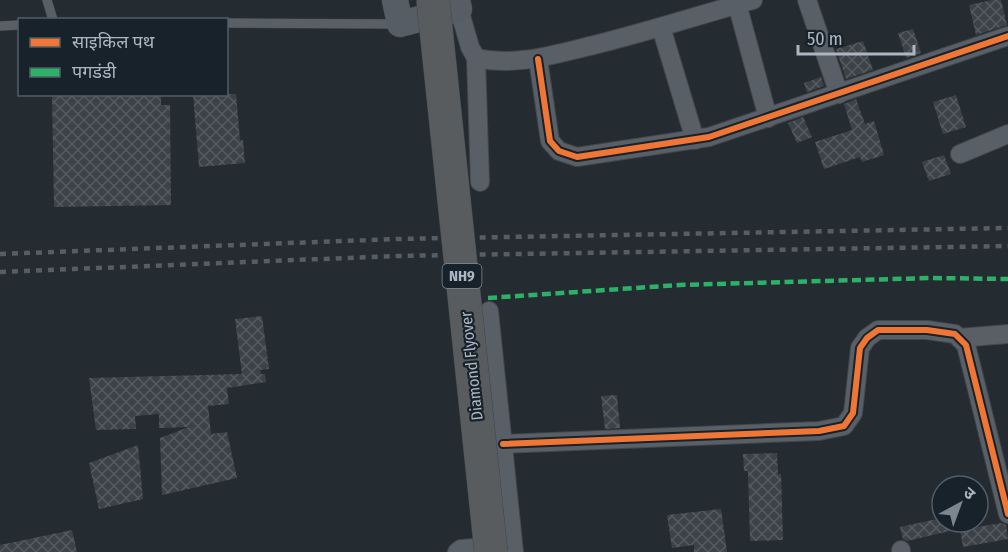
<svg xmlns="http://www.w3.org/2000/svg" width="1008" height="552" viewBox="0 0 1008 552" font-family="'Fira Sans Condensed','Noto Sans Devanagari',sans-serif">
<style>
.building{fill:url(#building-cross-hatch)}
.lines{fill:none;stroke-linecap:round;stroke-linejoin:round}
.lane-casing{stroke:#42474c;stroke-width:10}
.street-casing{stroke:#42474c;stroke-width:20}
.secondary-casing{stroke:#42474c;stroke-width:27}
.lane{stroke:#595f66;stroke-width:9}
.street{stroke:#595f66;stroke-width:18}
.secondary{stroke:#575d64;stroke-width:26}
.rail{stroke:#575d62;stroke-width:4.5;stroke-dasharray:6 6;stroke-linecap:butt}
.highway-bridge-casing{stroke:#40474d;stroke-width:34;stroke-linecap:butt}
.highway-bridge{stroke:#585c5f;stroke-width:33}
.quiet{stroke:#2db169;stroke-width:4.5;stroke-dasharray:9 4.5;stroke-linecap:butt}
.cycleway-casing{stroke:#18222b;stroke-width:10}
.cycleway{stroke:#f07635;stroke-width:6}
.labels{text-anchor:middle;stroke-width:4.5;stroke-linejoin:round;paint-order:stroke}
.shield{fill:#18222b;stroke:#808a95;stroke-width:1.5}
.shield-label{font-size:15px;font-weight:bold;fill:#acb7c3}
.street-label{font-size:16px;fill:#acb7c3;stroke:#18222b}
</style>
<defs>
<pattern id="building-cross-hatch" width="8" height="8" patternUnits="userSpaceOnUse" patternTransform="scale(1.5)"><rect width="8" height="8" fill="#3c4247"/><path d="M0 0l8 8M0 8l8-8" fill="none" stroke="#565b60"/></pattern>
</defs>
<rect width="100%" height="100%" fill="#242b31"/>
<g class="building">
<path d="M 992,0 L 1001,0 L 1007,25 L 976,35 L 969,5 Z"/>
<path d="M 913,29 L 921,53 L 906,58 L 898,33 Z"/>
<path d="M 863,41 L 873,70 L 846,79 L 836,49 Z"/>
<path d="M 821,77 L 824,86 L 807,92 L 804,83 Z"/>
<path d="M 52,94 L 161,94 L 161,105 L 170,105 L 171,205 L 54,207 Z"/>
<path d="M 193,94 L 236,94 L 240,140 L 243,140 L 245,163 L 199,167 Z"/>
<path d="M 956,95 L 966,127 L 943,134 L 933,102 Z"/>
<path d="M 856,99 L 865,124 L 874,121 L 884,155 L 862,162 L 860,157 L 824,169 L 815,142 L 852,130 L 844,104 Z"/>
<path d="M 803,117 L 812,137 L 797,143 L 788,123 Z"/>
<path d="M 944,155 L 951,174 L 929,181 L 922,162 Z"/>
<path d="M 262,316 L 269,369 L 260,370 L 261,374 L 265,374 L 266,382 L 227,388 L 229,404 L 208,406 L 211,434 L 227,432 L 237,478 L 162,495 L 160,438 L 189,427 L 159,428 L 159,414 L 135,416 L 136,429 L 96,430 L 89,378 L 242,374 L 235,319 Z"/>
<path d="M 617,395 L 620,428 L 605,429 L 601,396 Z"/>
<path d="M 138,445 L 143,499 L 99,509 L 89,463 Z"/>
<path d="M 777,453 L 778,474 L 781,474 L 783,540 L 750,541 L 748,471 L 744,471 L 743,454 Z"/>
<path d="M 721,509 L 727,552 L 694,552 L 694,545 L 672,548 L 667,515 Z"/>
<path d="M 942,518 L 942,522 L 967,522 L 967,527 L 907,541 L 903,539 L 900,527 Z"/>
<path d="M 1001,523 L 1006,525 L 1008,539 L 963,547 L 960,530 Z"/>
<path d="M 72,530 L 77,552 L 0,552 L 0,545 Z"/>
</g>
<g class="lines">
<g class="lane-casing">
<g id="lane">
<path d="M 47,0 L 53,20"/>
<path d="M 226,23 L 398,24"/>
<path d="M 0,26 L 20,25"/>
</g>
</g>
<g class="street-casing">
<g id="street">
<path d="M 736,0 L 768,118"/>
<path d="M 807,0 L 839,94"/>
<path d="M 459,9 L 470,47 L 476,58 C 516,67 556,54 594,45 C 647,32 700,15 753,0"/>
<path d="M 661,27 L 695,140"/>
<path d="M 476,58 L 480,182"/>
<path d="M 538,59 L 550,141 L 559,151 L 577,157 L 709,137 L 1008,36"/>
<path d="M 960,154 L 1008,134"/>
<path d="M 489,311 L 514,552"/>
<path d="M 959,338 L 1008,334"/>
<path d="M 503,444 L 819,431 L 844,426 L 853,413 L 860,348 L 867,338 L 878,330 L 927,330 L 955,334 L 966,345 L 1008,514"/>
<path d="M 901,550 L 901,552"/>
<path d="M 457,552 L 461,549 L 499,546"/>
</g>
</g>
<g class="secondary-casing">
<path id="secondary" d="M 395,0 L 400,24 L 459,9 L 457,0"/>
</g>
<use href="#lane" class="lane"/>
<use href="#street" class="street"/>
<use href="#secondary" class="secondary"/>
<g class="rail">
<path d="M 0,254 L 396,239 L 1008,228"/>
<path d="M 0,272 L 395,256 L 1008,246"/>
</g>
<g class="highway-bridge-casing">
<path id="highway-bridge" d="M 433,0 L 491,552"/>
</g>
<use href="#highway-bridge" class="highway-bridge"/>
<path class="quiet" d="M 488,298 L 679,285 L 932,278 L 1008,279"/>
<g class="cycleway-casing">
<g id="cycleway">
<path d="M 538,59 L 550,141 L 559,151 L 577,157 L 709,137 L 1008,36"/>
<path d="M 503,444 L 819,431 L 844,426 L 853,413 L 860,348 L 867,338 L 878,330 L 927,330 L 955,334 L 966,345 L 1008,514"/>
</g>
</g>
<use href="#cycleway" class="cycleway"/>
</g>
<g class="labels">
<rect class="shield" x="442.5" y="264" width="39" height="24" rx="4.5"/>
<g class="shield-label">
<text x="462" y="281">NH9</text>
</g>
<g class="street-label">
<text transform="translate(471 366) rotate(-96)" y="6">Diamond Flyover</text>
</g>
</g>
<rect x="18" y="18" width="210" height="78" fill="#18222b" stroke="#535e68" stroke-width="1.5"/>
<rect x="30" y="38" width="30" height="9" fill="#f07635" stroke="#535e68" stroke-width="1.5"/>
<text x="72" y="48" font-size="18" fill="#acb7c3">साइकिल पथ</text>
<rect x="30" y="68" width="30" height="9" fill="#2db169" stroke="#535e68" stroke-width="1.5"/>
<text x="72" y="78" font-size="18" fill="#acb7c3">पगडंडी</text>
<g transform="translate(960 504) rotate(41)"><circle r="28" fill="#18222b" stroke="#535e68" stroke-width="1.5"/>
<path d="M0-4.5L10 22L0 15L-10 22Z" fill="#7c8690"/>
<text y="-9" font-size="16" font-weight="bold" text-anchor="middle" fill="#acb7c3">उ</text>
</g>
<path d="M798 45v9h116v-9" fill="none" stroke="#acb7c3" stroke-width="3"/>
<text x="807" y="45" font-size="18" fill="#acb7c3" stroke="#18222b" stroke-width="4.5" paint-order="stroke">50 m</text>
</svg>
